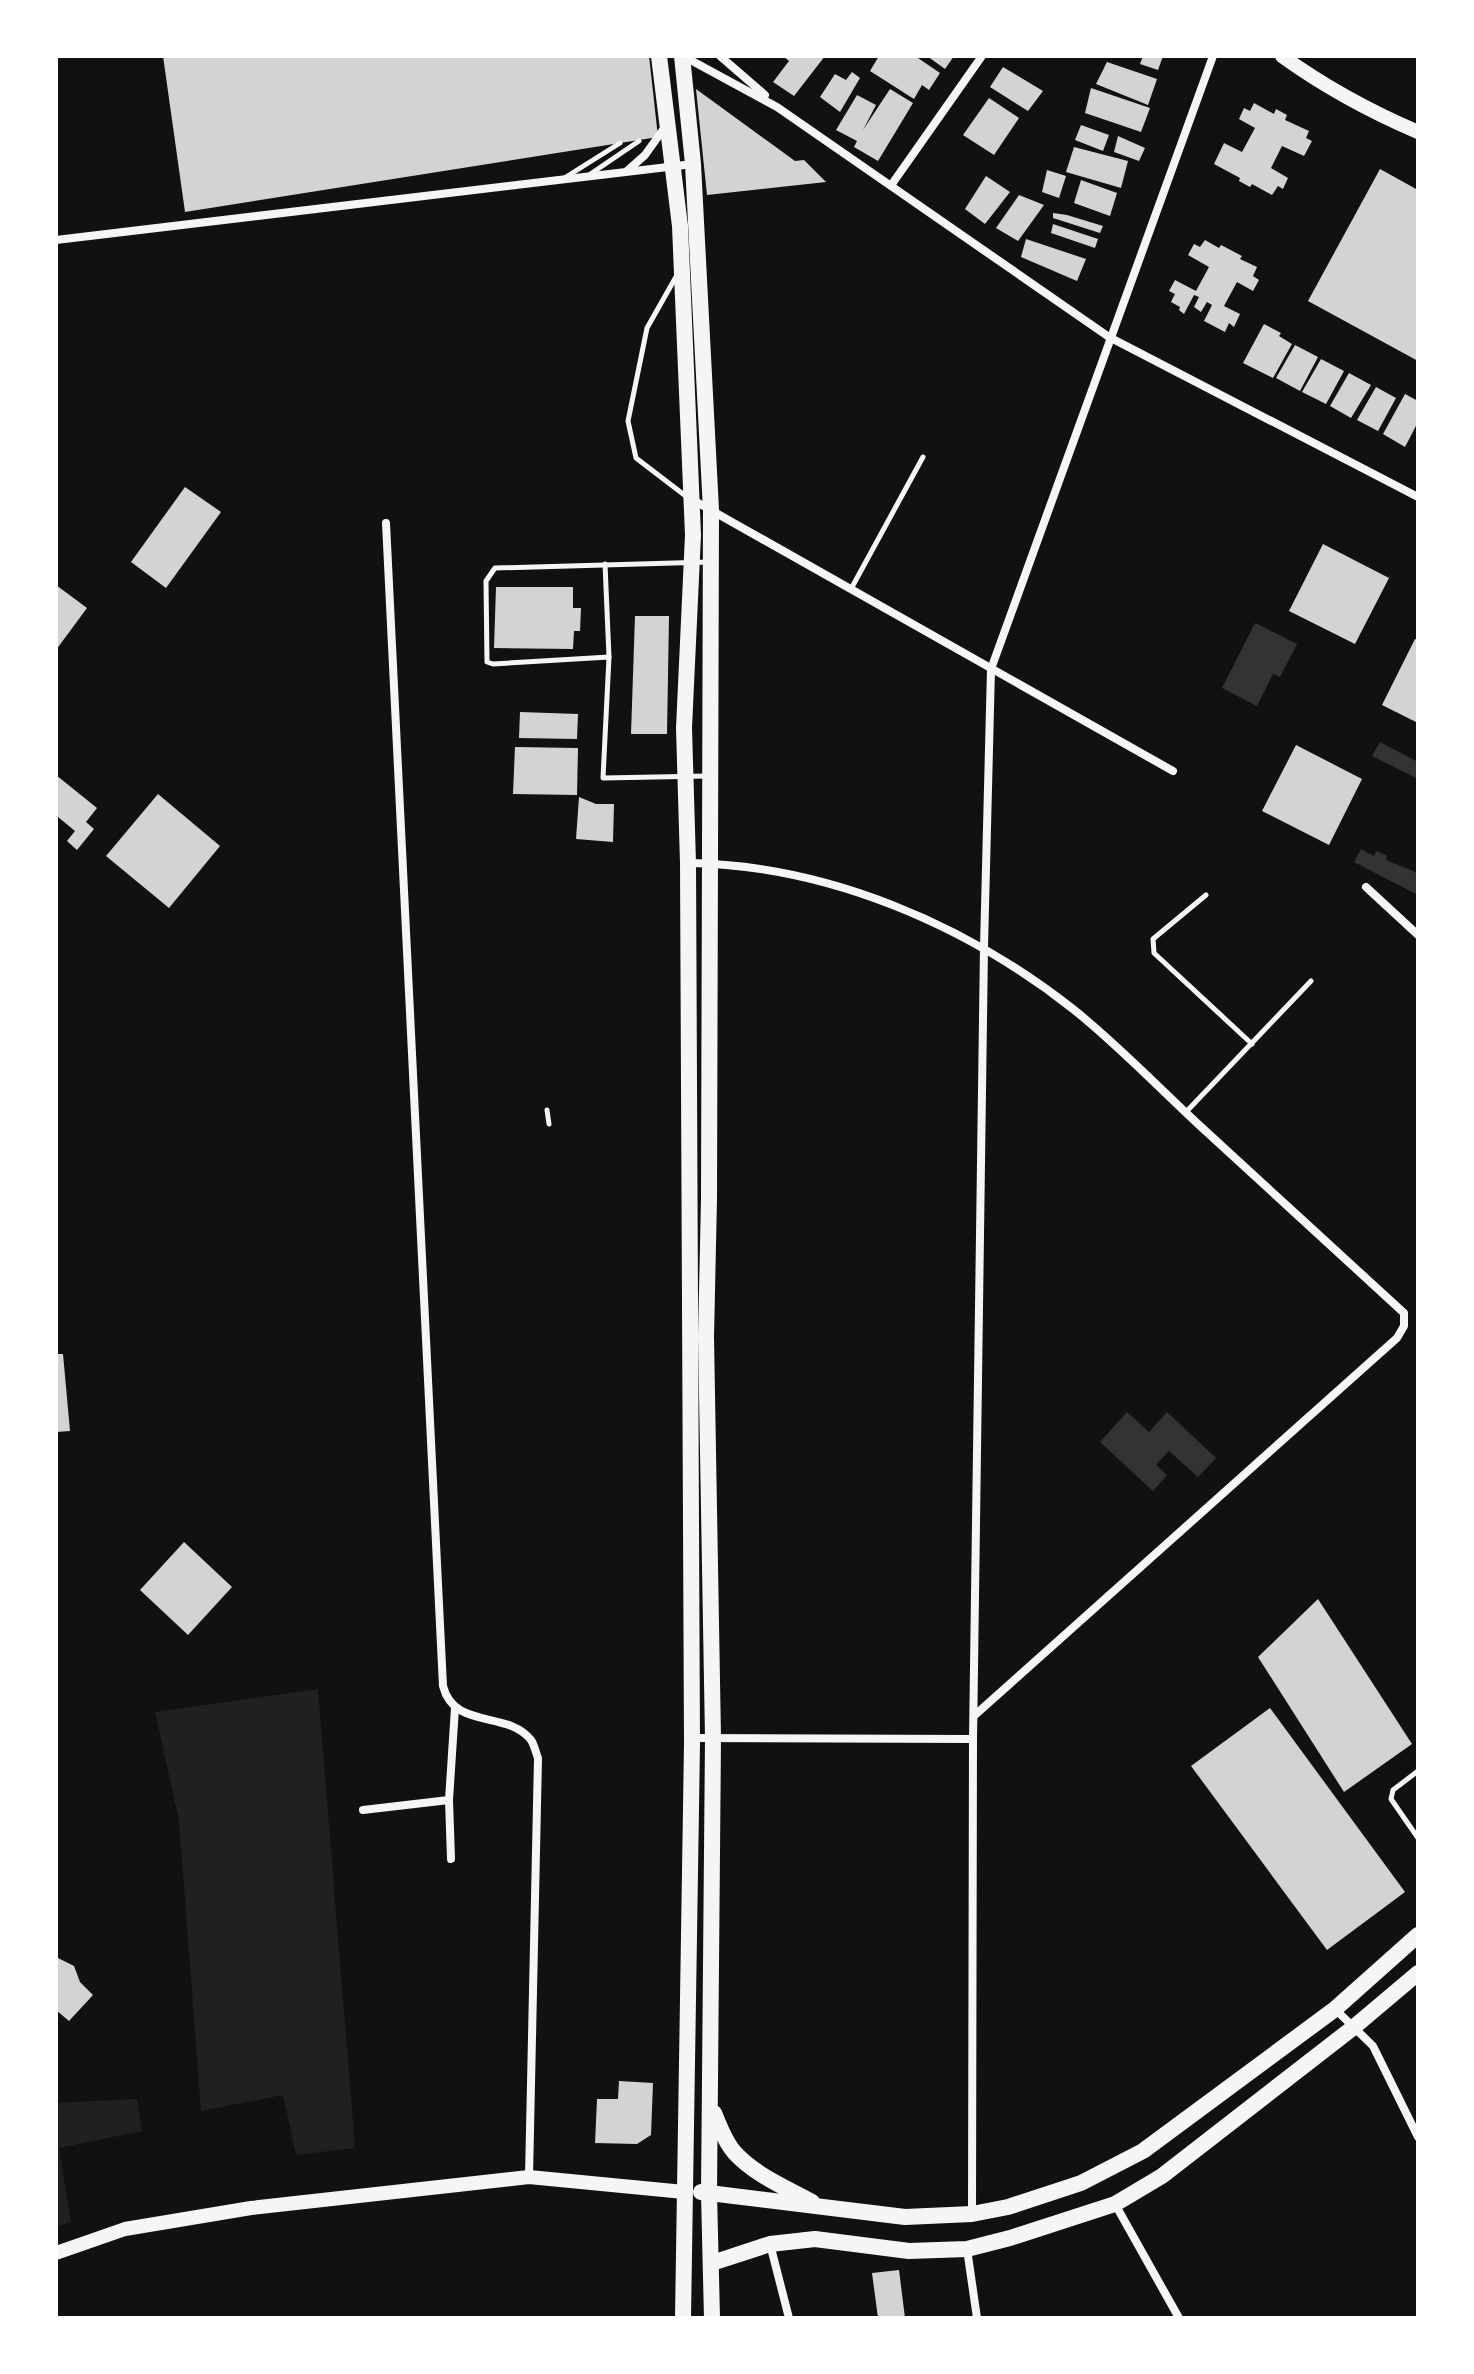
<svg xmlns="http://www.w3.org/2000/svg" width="1474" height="2374" viewBox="0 0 1474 2374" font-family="Roboto,sans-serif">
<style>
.green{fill:#202020}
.water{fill:#333}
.building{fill:#d3d3d3}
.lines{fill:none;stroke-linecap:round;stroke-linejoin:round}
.service{stroke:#f5f5f5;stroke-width:5}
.minor{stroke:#f5f5f5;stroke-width:8}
.tertiary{stroke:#f5f5f5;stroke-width:14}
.primary{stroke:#f5f5f5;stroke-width:16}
</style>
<rect width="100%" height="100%" fill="#111"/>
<g class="green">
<path d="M 318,1689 L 355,2148 L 296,2155 L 283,2095 L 201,2111 L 179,1821 L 155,1712 Z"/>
<path d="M 137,2099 L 142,2131 L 59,2148 L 71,2222 L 56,2227 L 56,2103 Z"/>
</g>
<g class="water">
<path d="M 1255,623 L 1297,644 L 1280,677 L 1273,674 L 1257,706 L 1222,688 Z"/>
<path d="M 1380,742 L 1418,762 L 1418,779 L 1372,756 Z"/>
<path d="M 1361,849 L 1374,856 L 1377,851 L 1387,856 L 1386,860 L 1418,873 L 1418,895 L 1354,862 Z"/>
<path d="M 1127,1412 L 1149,1432 L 1167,1412 L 1216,1458 L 1198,1477 L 1169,1451 L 1156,1465 L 1167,1475 L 1153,1491 L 1100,1442 Z"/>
</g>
<g class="building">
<path d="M 163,56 L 649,56 L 658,137 L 185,212 Z"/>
<path d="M 783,56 L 825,56 L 794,96 L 773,82 L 789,61 Z"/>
<path d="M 879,56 L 915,56 L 940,73 L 929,90 L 922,85 L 914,99 L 870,71 Z"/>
<path d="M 927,56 L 954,56 L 945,69 Z"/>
<path d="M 1143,56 L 1163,56 L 1158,70 L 1140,64 Z"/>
<path d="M 1107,62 L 1157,79 L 1148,105 L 1096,84 Z"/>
<path d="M 1003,67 L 1043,91 L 1028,111 L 990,87 Z"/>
<path d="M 852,72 L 860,78 L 840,112 L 820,97 L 835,74 L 846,80 Z"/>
<path d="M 1091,88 L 1150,108 L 1141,132 L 1085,113 Z"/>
<path d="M 696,89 L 795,161 L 804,160 L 826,182 L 707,195 Z"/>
<path d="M 890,89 L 913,103 L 878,161 L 854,147 L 857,141 L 836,130 L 857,95 L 876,105 L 863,130 Z"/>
<path d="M 989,98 L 1019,118 L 994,155 L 963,135 Z"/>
<path d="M 1254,103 L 1274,114 L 1276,109 L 1287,115 L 1285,120 L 1309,131 L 1306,138 L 1312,141 L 1304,156 L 1282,146 L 1271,168 L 1288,178 L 1283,189 L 1278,186 L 1272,195 L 1252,184 L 1250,187 L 1239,181 L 1240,178 L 1214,164 L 1224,143 L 1242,152 L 1255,128 L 1239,119 L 1244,108 L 1250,111 Z"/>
<path d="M 1081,125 L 1109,135 L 1103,151 L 1075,140 Z"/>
<path d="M 1118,136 L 1145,148 L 1139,161 L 1114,152 Z"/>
<path d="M 1074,147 L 1128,161 L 1121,188 L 1066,172 Z"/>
<path d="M 1380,169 L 1418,190 L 1418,361 L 1308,301 Z"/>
<path d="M 1047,170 L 1066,176 L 1059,198 L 1042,192 Z"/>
<path d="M 986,176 L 1010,192 L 985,224 L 965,209 Z"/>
<path d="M 1081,180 L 1117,193 L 1110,216 L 1074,203 Z"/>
<path d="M 1019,195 L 1044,205 L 1018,241 L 996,228 Z"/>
<path d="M 1053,213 L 1067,215 L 1103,226 L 1100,233 L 1053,218 Z"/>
<path d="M 1053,224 L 1098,239 L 1095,248 L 1051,233 Z"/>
<path d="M 1026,239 L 1086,259 L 1077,281 L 1021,257 Z"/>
<path d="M 1205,240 L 1219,248 L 1221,245 L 1242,256 L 1240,259 L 1257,267 L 1253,276 L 1259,280 L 1253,291 L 1237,282 L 1224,306 L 1240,314 L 1234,327 L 1229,323 L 1225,332 L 1204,321 L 1212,305 L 1207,302 L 1201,312 L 1194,307 L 1199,297 L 1194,295 L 1184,314 L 1179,310 L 1180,307 L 1171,302 L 1175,294 L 1169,291 L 1175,280 L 1196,291 L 1209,267 L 1188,255 L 1194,244 L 1200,247 Z"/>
<path d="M 1264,324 L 1281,333 L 1279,336 L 1292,344 L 1273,378 L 1243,363 Z"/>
<path d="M 1295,345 L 1318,357 L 1300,391 L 1276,378 Z"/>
<path d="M 1321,359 L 1344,371 L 1326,404 L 1302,392 Z"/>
<path d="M 1349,373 L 1371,385 L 1351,418 L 1330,406 Z"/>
<path d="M 1376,387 L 1396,398 L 1378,431 L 1357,420 Z"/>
<path d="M 1405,394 L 1418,401 L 1418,422 L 1405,447 L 1383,434 Z"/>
<path d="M 185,487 L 221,512 L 166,588 L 131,562 Z"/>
<path d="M 1323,544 L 1389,578 L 1355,644 L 1289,611 Z"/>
<path d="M 56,585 L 87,608 L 56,650 Z"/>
<path d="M 496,587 L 573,587 L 573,608 L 581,608 L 580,631 L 574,631 L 573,649 L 494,648 Z"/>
<path d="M 635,616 L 669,616 L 667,734 L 631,734 Z"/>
<path d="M 1415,639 L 1418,640 L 1418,723 L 1382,705 Z"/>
<path d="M 520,712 L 578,714 L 577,739 L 519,738 Z"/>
<path d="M 1296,745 L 1362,779 L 1329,845 L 1262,811 Z"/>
<path d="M 515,747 L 578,748 L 577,795 L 513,794 Z"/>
<path d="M 56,775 L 97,808 L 86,822 L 94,829 L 77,850 L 67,841 L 75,831 L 58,817 L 56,819 Z"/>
<path d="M 158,794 L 220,846 L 169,908 L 106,856 Z"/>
<path d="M 579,797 L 596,804 L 614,804 L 613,842 L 576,839 Z"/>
<path d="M 56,1354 L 63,1354 L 70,1431 L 56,1432 Z"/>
<path d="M 184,1542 L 232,1587 L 188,1635 L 140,1590 Z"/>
<path d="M 1318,1599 L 1412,1744 L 1344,1792 L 1258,1657 Z"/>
<path d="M 1270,1708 L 1405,1892 L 1327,1950 L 1191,1766 Z"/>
<path d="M 56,1957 L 74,1966 L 80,1982 L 93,1995 L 69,2021 L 56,2010 Z"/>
<path d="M 619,2081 L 653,2083 L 651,2135 L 637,2144 L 595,2143 L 597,2099 L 618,2099 Z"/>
<path d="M 899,2270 L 905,2318 L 878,2318 L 872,2273 Z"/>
</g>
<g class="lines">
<g class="service">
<path d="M 589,175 L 639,141"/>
<path d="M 566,177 L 620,143"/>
<path d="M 677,275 L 647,328 L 628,421 L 636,458 L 687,497"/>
<path d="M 605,564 L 609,657"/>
<path d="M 851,589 L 923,457"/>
<path d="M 707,776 L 603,778 L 609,657 L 493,664 L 487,662 L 486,581 L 495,568 L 709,562"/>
<path d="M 1206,895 L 1153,939 L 1154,953 L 1252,1044"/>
<path d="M 547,1110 L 549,1124"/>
<path d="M 1186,1112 L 1311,981"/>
<path d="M 1418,1771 L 1393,1790 L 1391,1799 L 1418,1838"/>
</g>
<g class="minor">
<path d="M 683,56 L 777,107 L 1109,337 L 1418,497"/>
<path d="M 720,56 L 765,95"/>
<path d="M 627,171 L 645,155 L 665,127"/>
<path d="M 892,184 L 982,56"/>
<path d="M 56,240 L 693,164"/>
<path d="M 693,500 L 1173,771"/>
<path d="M 386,523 L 443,1686 C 454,1730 508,1710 531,1740 C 534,1744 536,1753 538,1758 L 529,2177"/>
<path d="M 688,863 C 827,865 965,924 1073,1009 C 1117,1044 1157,1086 1198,1124 C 1267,1187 1335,1250 1404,1313 L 1404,1326 L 1397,1338 L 975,1715"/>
<path d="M 1366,887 L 1418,935"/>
<path d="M 692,1738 L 973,1739"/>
<path d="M 449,1800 L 451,1859"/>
<path d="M 363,1810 L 449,1800 L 455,1708"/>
<path d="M 1335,2009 L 1373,2046 L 1418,2137"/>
<path d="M 1115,2204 L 1179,2318"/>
<path d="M 972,2213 L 973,1739 L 984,947 L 991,669 L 1213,56"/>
<path d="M 770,2244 L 789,2318"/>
<path d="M 967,2249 L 977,2318"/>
</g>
<g class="tertiary">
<path d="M 1282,56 C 1325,87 1369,111 1418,132"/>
<path d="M 56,2253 L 125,2229 L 251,2208 L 529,2177 L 684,2192"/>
</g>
<g class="primary">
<path d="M 659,56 L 680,226 L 693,535 L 684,728 L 688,863 L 692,1744 L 683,2318"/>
<path d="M 682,56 L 693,164 L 711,510 L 709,1199 L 706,1337 L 713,1738 L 709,2193 L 712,2318"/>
<path d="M 714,2113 C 720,2127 725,2142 735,2153 C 755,2175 787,2188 812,2202"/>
<path d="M 701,2192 L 905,2217 L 972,2214 L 1008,2207 L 1081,2183 L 1143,2151 L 1335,2009 L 1418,1935"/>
<path d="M 712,2263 L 770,2244 L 815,2239 L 909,2251 L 967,2249 L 1010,2238 L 1115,2204 L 1162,2176 L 1354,2027 L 1418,1973"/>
</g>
</g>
<rect width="1474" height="2374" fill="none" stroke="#ffffff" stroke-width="116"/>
</svg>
